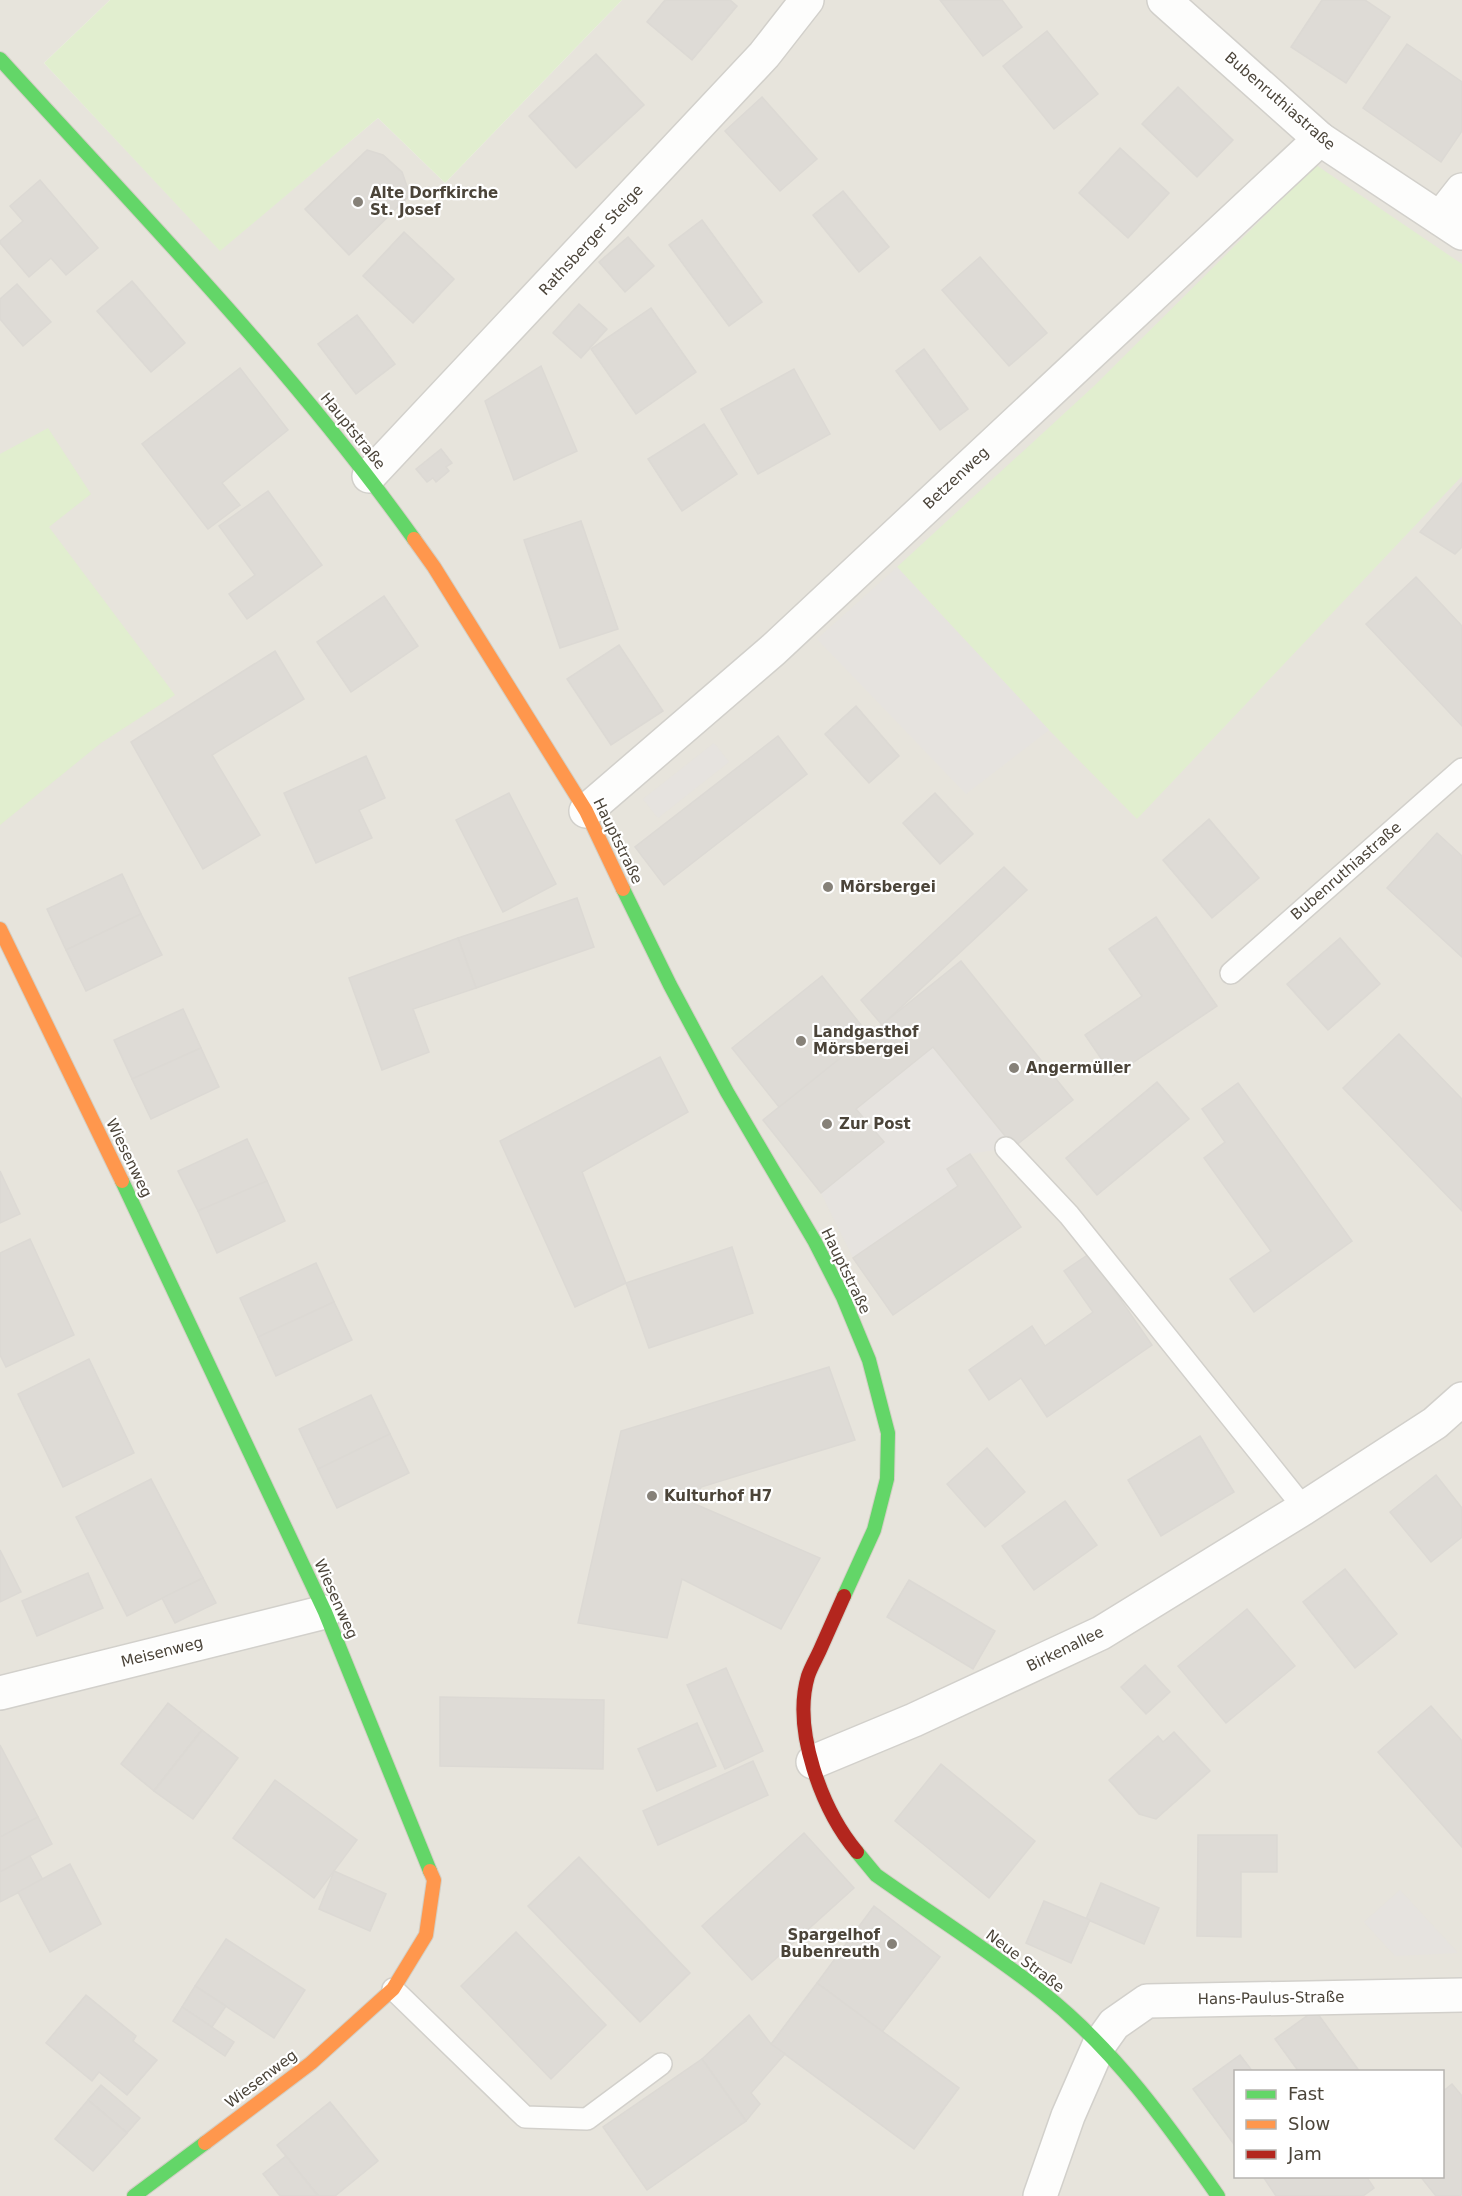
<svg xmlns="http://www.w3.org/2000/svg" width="1462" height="2196" viewBox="0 0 1462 2196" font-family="'DejaVu Sans',sans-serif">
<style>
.residential{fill:#e7e4dc;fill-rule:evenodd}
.green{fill:#e1eecf}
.parking{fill:#e6e3df}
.building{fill:#dedbd6;stroke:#dcd9d4;stroke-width:1.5}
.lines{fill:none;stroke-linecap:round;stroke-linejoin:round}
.lane-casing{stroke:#d2d0cb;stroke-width:24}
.street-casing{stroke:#d2d0cb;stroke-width:36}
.fast-casing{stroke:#d3cfc5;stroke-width:16}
.slow-casing{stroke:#d3cfc5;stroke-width:16}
.jam-casing{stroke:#d3cfc5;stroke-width:16}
.lane{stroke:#fdfdfc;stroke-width:21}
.street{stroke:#fdfdfc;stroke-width:33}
.fast{stroke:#63d668;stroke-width:14}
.slow{stroke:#ff974d;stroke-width:14}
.jam{stroke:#b3261e;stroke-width:14}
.poi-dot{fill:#868178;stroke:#fff;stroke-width:2}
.labels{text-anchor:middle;stroke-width:4.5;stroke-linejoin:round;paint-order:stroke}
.street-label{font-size:15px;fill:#4b4439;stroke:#fff}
.poi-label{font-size:15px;font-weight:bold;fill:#4b4439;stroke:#fff;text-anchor:start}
</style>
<rect width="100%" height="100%" fill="#f4f2ee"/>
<path class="residential" d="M 0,0 L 110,0 L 44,63 L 220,250 L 378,118 L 445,183 L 622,0 L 1462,0 L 1462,2196 L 0,2196 ZM 1236,2072 L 1442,2072 L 1442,2176 L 1236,2176 Z"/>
<g class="green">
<path d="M 110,0 L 622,0 L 445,183 L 378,118 L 220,251 L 44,63 Z"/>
<path d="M 1316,165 L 1462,264 L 1462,476 L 1137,819 L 1049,730 L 897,567 L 1094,386 Z"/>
<path d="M 48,428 L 91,494 L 49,527 L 175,695 L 101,743 L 0,825 L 0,454 Z"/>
</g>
<g class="parking">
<path d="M 897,567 L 1049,730 L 966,794 L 817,639 Z"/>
<path d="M 714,743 L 729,762 L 658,818 L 643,799 Z"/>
<path d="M 933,1047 L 1014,1147 L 970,1154 L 947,1169 L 958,1186 L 853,1258 L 821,1193 L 883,1143 L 856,1109 Z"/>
<path d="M 1400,1890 L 1458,1953 L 1395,1956 L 1364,1922 Z"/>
</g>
<g class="building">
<path d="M 665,0 L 730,0 L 737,6 L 692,60 L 647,22 Z"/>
<path d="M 940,0 L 1002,0 L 1022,27 L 983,56 Z"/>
<path d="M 1322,0 L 1365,0 L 1390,17 L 1346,83 L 1291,47 Z"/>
<path d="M 1047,31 L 1098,94 L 1054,129 L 1003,66 Z"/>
<path d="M 1407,44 L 1462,82 L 1462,131 L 1441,162 L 1363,108 Z"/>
<path d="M 596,54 L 644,105 L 576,168 L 529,116 Z"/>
<path d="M 1178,87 L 1233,140 L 1197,177 L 1142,124 Z"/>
<path d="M 762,97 L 817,159 L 780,191 L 725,131 Z"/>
<path d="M 1120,148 L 1169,193 L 1128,238 L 1079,193 Z"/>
<path d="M 367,150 L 383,155 L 402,172 L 410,195 L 349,255 L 305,209 Z"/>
<path d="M 40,180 L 98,248 L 66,275 L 51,258 L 29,277 L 0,243 L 0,241 L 23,221 L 10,206 Z"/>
<path d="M 843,191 L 889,247 L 859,272 L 813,215 Z"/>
<path d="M 702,220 L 762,302 L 729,326 L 669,245 Z"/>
<path d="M 404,232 L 454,279 L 413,323 L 363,276 Z"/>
<path d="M 628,237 L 654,266 L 625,292 L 599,262 Z"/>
<path d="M 980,257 L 1047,333 L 1009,366 L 942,290 Z"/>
<path d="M 132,281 L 185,343 L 151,372 L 97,311 Z"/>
<path d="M 17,284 L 51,322 L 23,346 L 0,319 L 0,299 Z"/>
<path d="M 579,304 L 607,329 L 581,358 L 553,333 Z"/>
<path d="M 651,308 L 696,372 L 636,414 L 591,349 Z"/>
<path d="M 357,315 L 395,364 L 356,394 L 318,344 Z"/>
<path d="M 924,349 L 968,409 L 940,430 L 896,371 Z"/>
<path d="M 541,366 L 577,451 L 514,480 L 485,401 Z"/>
<path d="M 240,368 L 288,430 L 222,483 L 240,505 L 208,529 L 142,444 Z"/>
<path d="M 794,369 L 830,434 L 758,474 L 721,409 Z"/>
<path d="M 704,424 L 737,474 L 682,511 L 648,459 Z"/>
<path d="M 441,449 L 452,463 L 446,467 L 449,471 L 436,482 L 433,478 L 427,482 L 416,469 Z"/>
<path d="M 1462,483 L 1462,547 L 1455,554 L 1420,532 Z"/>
<path d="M 268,491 L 322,565 L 247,619 L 229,594 L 255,575 L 219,526 Z"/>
<path d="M 581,521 L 618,629 L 560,648 L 524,540 Z"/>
<path d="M 1416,577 L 1462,626 L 1462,726 L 1366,624 Z"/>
<path d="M 384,596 L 418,646 L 351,692 L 317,642 Z"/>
<path d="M 619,645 L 663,711 L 611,745 L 567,679 Z"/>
<path d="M 275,651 L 304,699 L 212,755 L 260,835 L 203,869 L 131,742 Z"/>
<path d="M 856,706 L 899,756 L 869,783 L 825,734 Z"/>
<path d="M 778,736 L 807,774 L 664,885 L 635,847 Z"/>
<path d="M 366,756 L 385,798 L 359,810 L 372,838 L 316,863 L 284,793 Z"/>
<path d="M 509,793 L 556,884 L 503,912 L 456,820 Z"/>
<path d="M 935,793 L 973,834 L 940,864 L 903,823 Z"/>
<path d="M 1209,819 L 1259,878 L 1212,918 L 1163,860 Z"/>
<path d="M 1437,833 L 1462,856 L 1462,957 L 1387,888 Z"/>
<path d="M 1004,867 L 1027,890 L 882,1025 L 861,1000 Z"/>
<path d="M 122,874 L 141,914 L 66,950 L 47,909 Z"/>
<path d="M 577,898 L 594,947 L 476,988 L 458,938 Z"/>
<path d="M 141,914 L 162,955 L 86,991 L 66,950 Z"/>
<path d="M 1156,917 L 1217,1006 L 1113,1076 L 1085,1035 L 1142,996 L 1109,949 Z"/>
<path d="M 458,938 L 476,988 L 413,1009 L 429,1052 L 382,1070 L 349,978 Z"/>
<path d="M 1340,938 L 1380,984 L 1328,1030 L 1287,984 Z"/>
<path d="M 961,961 L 1073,1100 L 1014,1147 L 933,1047 L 856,1109 L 884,1142 L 821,1193 L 763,1120 Z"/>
<path d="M 822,976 L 869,1035 L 779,1107 L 732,1048 Z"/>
<path d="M 183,1009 L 201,1048 L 132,1079 L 114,1040 Z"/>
<path d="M 1399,1034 L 1462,1099 L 1462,1211 L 1343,1088 Z"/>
<path d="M 201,1048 L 219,1087 L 151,1119 L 132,1079 Z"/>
<path d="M 660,1057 L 688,1112 L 582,1172 L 626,1283 L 575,1307 L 500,1141 Z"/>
<path d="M 1157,1082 L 1189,1119 L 1097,1195 L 1066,1158 Z"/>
<path d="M 1238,1083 L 1352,1241 L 1254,1312 L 1230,1279 L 1271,1251 L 1204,1158 L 1225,1142 L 1202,1109 Z"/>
<path d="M 247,1139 L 267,1181 L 198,1211 L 178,1171 Z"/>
<path d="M 970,1154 L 1021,1227 L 893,1315 L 853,1258 L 958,1186 L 947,1169 Z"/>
<path d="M 0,1171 L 20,1214 L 0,1223 Z"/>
<path d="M 267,1181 L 285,1221 L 217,1253 L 198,1211 Z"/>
<path d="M 30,1239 L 74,1335 L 6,1367 L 0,1355 L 0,1253 Z"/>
<path d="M 732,1247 L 753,1313 L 649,1348 L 626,1283 Z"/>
<path d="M 1089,1254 L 1152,1345 L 1047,1417 L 1021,1378 L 989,1400 L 969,1370 L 1032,1326 L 1045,1346 L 1093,1312 L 1064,1271 Z"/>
<path d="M 316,1263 L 334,1302 L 258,1337 L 240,1298 Z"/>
<path d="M 334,1302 L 352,1340 L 276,1376 L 258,1337 Z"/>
<path d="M 89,1359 L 134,1453 L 63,1487 L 18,1394 Z"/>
<path d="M 829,1367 L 855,1440 L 701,1487 L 695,1504 L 820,1558 L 781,1629 L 682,1579 L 667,1638 L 578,1623 L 621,1431 Z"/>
<path d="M 371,1395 L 390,1434 L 318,1469 L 299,1429 Z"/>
<path d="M 390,1434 L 409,1473 L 337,1508 L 318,1469 Z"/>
<path d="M 1200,1436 L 1234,1492 L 1161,1536 L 1128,1480 Z"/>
<path d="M 987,1448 L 1025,1492 L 985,1527 L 947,1484 Z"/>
<path d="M 1436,1475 L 1462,1508 L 1462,1537 L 1431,1562 L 1390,1512 Z"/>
<path d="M 151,1479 L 203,1578 L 127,1616 L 76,1517 Z"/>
<path d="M 1065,1501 L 1097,1545 L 1034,1590 L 1002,1546 Z"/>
<path d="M 0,1550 L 21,1592 L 0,1602 Z"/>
<path d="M 1345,1569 L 1397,1634 L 1355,1668 L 1303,1602 Z"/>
<path d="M 88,1573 L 103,1608 L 37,1636 L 22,1601 Z"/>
<path d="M 203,1578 L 216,1603 L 175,1623 L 162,1598 Z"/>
<path d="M 909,1580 L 995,1631 L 973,1669 L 887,1617 Z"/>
<path d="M 1247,1609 L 1295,1666 L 1226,1723 L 1178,1666 Z"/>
<path d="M 1145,1665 L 1170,1692 L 1146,1714 L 1121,1687 Z"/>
<path d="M 726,1668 L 763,1751 L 725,1769 L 687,1685 Z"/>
<path d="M 440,1697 L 604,1700 L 603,1769 L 440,1766 Z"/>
<path d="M 168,1703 L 202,1730 L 154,1791 L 121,1764 Z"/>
<path d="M 1431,1706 L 1462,1741 L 1462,1847 L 1378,1752 Z"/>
<path d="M 697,1723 L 716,1766 L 657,1791 L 638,1749 Z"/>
<path d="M 202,1730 L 238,1758 L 193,1819 L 154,1791 Z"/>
<path d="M 1174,1732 L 1210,1771 L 1156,1819 L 1139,1814 L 1109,1780 L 1158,1736 L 1163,1742 Z"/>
<path d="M 0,1745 L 38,1817 L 0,1837 Z"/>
<path d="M 753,1761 L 768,1795 L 658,1845 L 643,1811 Z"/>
<path d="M 941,1764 L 1035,1841 L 989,1898 L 895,1821 Z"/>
<path d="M 275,1780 L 357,1840 L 314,1898 L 233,1838 Z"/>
<path d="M 38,1817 L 52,1844 L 0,1872 L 0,1837 Z"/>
<path d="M 804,1833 L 854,1888 L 752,1980 L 702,1926 Z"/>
<path d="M 1198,1835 L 1277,1835 L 1277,1872 L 1241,1872 L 1241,1937 L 1197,1936 Z"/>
<path d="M 30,1856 L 43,1880 L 0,1902 L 0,1872 Z"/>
<path d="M 579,1857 L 690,1973 L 640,2022 L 528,1906 Z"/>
<path d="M 70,1864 L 101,1924 L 50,1952 L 18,1892 Z"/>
<path d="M 334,1871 L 386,1894 L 370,1931 L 319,1909 Z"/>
<path d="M 1101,1883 L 1159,1908 L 1144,1944 L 1086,1919 Z"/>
<path d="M 1044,1901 L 1090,1920 L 1071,1963 L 1026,1943 Z"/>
<path d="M 874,1906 L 940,1957 L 882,2032 L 817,1983 Z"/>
<path d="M 516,1932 L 606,2025 L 551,2079 L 461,1986 Z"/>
<path d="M 226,1939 L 305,1990 L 274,2038 L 195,1986 Z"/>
<path d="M 817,1983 L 959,2088 L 914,2149 L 771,2044 Z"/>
<path d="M 195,1986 L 226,2006 L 212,2027 L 182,2007 Z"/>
<path d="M 86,1995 L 136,2036 L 133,2041 L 157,2060 L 127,2095 L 99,2072 L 92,2081 L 46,2043 Z"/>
<path d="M 182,2007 L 234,2042 L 225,2056 L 173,2021 Z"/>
<path d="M 1315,2010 L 1360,2072 L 1299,2072 L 1275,2039 Z"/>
<path d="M 749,2015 L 771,2044 L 785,2054 L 751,2093 L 760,2104 L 746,2121 L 702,2059 Z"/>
<path d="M 1240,2055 L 1253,2072 L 1236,2072 L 1236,2147 L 1193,2089 Z"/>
<path d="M 702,2059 L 746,2121 L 647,2190 L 603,2127 Z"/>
<path d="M 1452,2084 L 1462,2096 L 1462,2194 L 1460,2196 L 1436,2196 L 1420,2176 L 1442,2176 L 1442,2092 Z"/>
<path d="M 101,2085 L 140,2118 L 127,2133 L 88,2100 Z"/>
<path d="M 88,2100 L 127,2133 L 93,2171 L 55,2139 Z"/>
<path d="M 330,2102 L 378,2161 L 335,2196 L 318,2196 L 277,2145 Z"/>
<path d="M 286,2156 L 318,2196 L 280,2196 L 263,2174 Z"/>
<path d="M 1266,2176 L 1366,2176 L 1374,2188 L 1363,2196 L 1276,2196 L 1264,2178 Z"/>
</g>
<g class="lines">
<g class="lane-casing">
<g id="lane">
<path d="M 1231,973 L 1462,769"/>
<path d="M 1006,1148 L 1069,1215 L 1304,1508"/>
<path d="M 393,1989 L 525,2117 L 587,2119 L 661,2064"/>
</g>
</g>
<g class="street-casing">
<g id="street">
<path d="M 1164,0 L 1320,139 L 1462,233"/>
<path d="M 1440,218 L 1462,190"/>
<path d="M 369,476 L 764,55 L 807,0"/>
<path d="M 586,811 L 773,650 L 1320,139"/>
<path d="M 0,1693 L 325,1612"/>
<path d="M 813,1762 L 914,1720 L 1101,1633 L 1304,1508 L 1435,1423 L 1462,1399"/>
<path d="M 1040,2196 L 1068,2116 L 1099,2045 L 1114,2024 L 1147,2001 L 1462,1995"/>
</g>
</g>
<g class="fast-casing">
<g id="fast">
<path d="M 0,59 C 142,215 291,367 414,539"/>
<path d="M 623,889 L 670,985 L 727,1092 L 815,1242 L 843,1297 L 869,1360 L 888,1433 L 887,1479 L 874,1530 L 844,1596"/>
<path d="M 122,1181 L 325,1612 L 430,1871"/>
<path d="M 857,1852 L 876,1875 C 931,1914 990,1951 1043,1993 C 1114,2049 1167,2123 1218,2196"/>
<path d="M 134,2196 L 205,2143"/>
</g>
</g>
<g class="slow-casing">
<g id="slow">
<path d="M 414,539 L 434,567 L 586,811 L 623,889"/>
<path d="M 0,929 L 122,1181"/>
<path d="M 205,2143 L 311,2063 L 393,1989 L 426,1935 L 434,1880 L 430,1871"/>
</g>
</g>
<g class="jam-casing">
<path id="jam" d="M 844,1596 C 836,1614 828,1632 820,1650 C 816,1659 811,1667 808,1676 C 792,1730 822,1810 857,1852"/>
</g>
<use href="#lane" class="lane"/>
<use href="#street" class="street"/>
<use href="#fast" class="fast"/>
<use href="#slow" class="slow"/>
<use href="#jam" class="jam"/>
</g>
<g class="poi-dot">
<circle cx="358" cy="202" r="6"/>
<circle cx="828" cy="887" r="6"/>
<circle cx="801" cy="1041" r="6"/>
<circle cx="1014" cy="1068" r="6"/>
<circle cx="827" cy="1124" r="6"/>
<circle cx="652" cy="1496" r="6"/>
<circle cx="892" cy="1944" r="6"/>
</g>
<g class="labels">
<g class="street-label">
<text transform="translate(1280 101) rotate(41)" y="5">Bubenruthiastraße</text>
<text transform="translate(591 240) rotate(-47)" y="5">Rathsberger Steige</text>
<text transform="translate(353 431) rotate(51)" y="5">Hauptstraße</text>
<text transform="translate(956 478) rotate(-43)" y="5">Betzenweg</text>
<text transform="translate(618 841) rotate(64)" y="5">Hauptstraße</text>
<text transform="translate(1346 871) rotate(-41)" y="5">Bubenruthiastraße</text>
<text transform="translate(129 1158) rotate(64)" y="5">Wiesenweg</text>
<text transform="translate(846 1271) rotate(64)" y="5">Hauptstraße</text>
<text transform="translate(336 1599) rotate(66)" y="5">Wiesenweg</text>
<text transform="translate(1065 1649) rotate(-26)" y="5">Birkenallee</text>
<text transform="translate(162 1652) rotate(-14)" y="5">Meisenweg</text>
<text transform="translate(1025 1961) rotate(37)" y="5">Neue Straße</text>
<text transform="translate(1271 1998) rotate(-1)" y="5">Hans-Paulus-Straße</text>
<text transform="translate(261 2079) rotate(-37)" y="5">Wiesenweg</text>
</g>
<g class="poi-label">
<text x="370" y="198">Alte Dorfkirche<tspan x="370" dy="17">St. Josef</tspan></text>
<text x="840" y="892">Mörsbergei</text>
<text x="813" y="1037">Landgasthof<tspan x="813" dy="17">Mörsbergei</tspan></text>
<text x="1026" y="1073">Angermüller</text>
<text x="839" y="1129">Zur Post</text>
<text x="664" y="1501">Kulturhof H7</text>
<text x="880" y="1940" text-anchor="end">Spargelhof<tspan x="880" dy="17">Bubenreuth</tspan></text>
</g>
</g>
<rect x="1234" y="2070" width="210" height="108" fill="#ffffff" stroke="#b7b4b0" stroke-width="1.5"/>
<rect x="1246" y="2090" width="30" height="9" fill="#63d668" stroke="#b7b4b0" stroke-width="1.5"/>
<text x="1288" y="2100" font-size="18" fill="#4b4439">Fast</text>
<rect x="1246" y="2120" width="30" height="9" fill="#ff974d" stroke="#b7b4b0" stroke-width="1.5"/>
<text x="1288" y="2130" font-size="18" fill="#4b4439">Slow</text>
<rect x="1246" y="2150" width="30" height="9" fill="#b3261e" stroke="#b7b4b0" stroke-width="1.5"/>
<text x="1288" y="2160" font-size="18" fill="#4b4439">Jam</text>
</svg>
